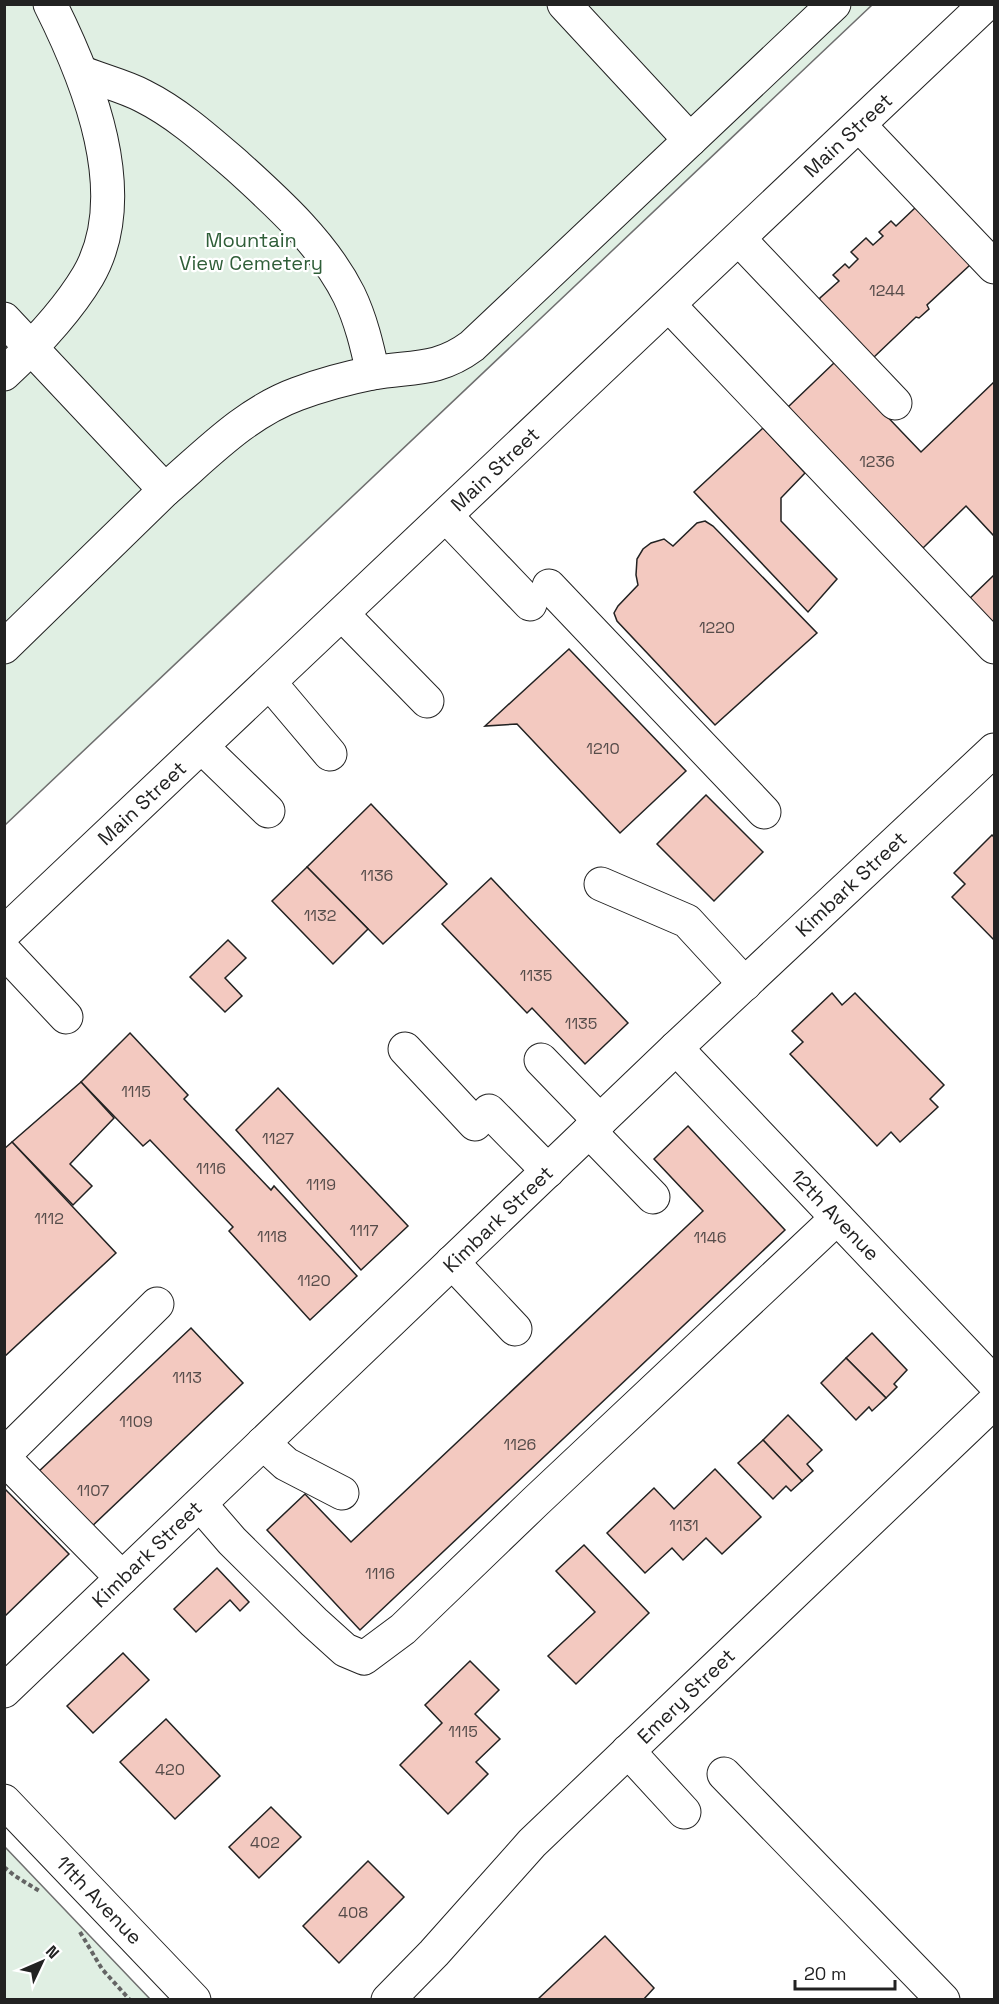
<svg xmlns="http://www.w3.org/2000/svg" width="999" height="2004" viewBox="0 0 999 2004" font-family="'Space Grotesk',sans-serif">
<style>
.green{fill:#e0efe3;stroke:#6f6f6f;stroke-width:1.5}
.building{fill:#f3c9c0;stroke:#222;stroke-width:1.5}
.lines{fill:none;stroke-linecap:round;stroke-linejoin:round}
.minor-casing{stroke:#222;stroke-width:35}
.highway-casing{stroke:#222;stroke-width:35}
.path{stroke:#646464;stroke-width:4;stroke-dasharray:4.5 3;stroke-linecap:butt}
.minor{stroke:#fff;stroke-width:33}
.highway{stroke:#fff;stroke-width:33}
.labels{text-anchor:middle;stroke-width:4.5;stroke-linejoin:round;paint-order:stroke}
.number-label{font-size:16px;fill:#564c4a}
.street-label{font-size:20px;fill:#222;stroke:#fff}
.park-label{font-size:20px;fill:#2f5e38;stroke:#fff}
</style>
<rect width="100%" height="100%" fill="#fff"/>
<g class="green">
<path d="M 5,5 L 872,5 L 5,825 Z"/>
<path d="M 4,1847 L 5,1847 L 150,1999 L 5,1999 Z"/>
</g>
<g class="building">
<path d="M 916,207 L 970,265 L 927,305 L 929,309 L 919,318 L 916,317 L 873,358 L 819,302 L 820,298 L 839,281 L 833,275 L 845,264 L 849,268 L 858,259 L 851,252 L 866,238 L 873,245 L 883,236 L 879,232 L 891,221 L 896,226 Z"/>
<path d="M 835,362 L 921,452 L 994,382 L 994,536 L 966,506 L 923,548 L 788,407 Z"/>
<path d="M 763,428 L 805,473 L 781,498 L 781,521 L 837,579 L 808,612 L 694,492 Z"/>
<path d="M 705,521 L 713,526 L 817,633 L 715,725 L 617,621 L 614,613 L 618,606 L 638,585 L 636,575 L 637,559 L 643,549 L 651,543 L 664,539 L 673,546 L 697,523 Z"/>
<path d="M 994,575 L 994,632 L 966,602 Z"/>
<path d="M 569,649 L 686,771 L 620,833 L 517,724 L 485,726 Z"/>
<path d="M 706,795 L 763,852 L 714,901 L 657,844 Z"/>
<path d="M 371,804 L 447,884 L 383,944 L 307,867 Z"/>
<path d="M 992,835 L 994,837 L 994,940 L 952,897 L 965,884 L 954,873 Z"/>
<path d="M 307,867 L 368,929 L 333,964 L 272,901 Z"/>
<path d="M 491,878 L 628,1023 L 585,1064 L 532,1008 L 527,1013 L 442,924 Z"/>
<path d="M 228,940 L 246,958 L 225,978 L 242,996 L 225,1012 L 190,977 Z"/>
<path d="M 832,993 L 842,1005 L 855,993 L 944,1085 L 930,1099 L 938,1107 L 900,1142 L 891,1132 L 877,1146 L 790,1054 L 803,1042 L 792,1031 Z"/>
<path d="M 130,1033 L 188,1095 L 184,1099 L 271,1190 L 274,1186 L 357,1276 L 310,1320 L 229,1231 L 233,1227 L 150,1140 L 143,1146 L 81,1082 Z"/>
<path d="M 81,1082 L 114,1118 L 70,1164 L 92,1186 L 73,1205 L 12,1142 Z"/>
<path d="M 278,1088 L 408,1226 L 361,1270 L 236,1130 Z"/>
<path d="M 688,1126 L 785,1230 L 360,1630 L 267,1530 L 305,1494 L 351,1542 L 703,1211 L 654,1159 Z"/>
<path d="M 12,1142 L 116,1253 L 4,1357 L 4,1149 Z"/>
<path d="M 191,1328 L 243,1383 L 88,1530 L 36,1474 Z"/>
<path d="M 872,1333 L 907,1370 L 894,1384 L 897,1387 L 886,1398 L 846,1358 Z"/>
<path d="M 846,1358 L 886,1398 L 872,1411 L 869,1407 L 856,1420 L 821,1383 Z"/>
<path d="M 788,1415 L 822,1450 L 807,1464 L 813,1471 L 802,1481 L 763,1440 Z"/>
<path d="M 763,1440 L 802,1481 L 791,1491 L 786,1486 L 773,1499 L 738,1463 Z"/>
<path d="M 715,1469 L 761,1517 L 722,1554 L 706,1538 L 683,1560 L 672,1548 L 645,1573 L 607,1533 L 654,1488 L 674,1509 Z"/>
<path d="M 4,1488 L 69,1554 L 4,1617 Z"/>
<path d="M 584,1545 L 649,1613 L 576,1684 L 548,1656 L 595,1612 L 556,1571 Z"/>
<path d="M 217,1568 L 249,1602 L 240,1611 L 230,1600 L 196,1632 L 174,1609 Z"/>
<path d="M 123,1653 L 149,1680 L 93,1733 L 67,1706 Z"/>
<path d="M 470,1661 L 499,1690 L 475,1714 L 500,1739 L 476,1762 L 488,1774 L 448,1814 L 400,1765 L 442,1723 L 425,1705 Z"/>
<path d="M 166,1719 L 220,1776 L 175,1819 L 120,1762 Z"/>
<path d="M 271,1807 L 301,1837 L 259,1878 L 229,1847 Z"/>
<path d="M 368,1861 L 404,1897 L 339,1963 L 303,1926 Z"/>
<path d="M 605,1936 L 654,1988 L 643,2000 L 537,2000 Z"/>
</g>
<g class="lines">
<g class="minor-casing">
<g id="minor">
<path d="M 564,4 L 690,140"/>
<path d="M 83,73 C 102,81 124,86 143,96 C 177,113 206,139 235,164 C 277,202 323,243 349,295 C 361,320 367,346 373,373"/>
<path d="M 859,125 L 994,267"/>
<path d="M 739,239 L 895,403"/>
<path d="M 669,305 L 994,647"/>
<path d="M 4,319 L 165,490 L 4,647"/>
<path d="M 4,374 C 35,345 66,313 88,276 C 135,195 88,80 50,4"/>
<path d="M 165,490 C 206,455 245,413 297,394 C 321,385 347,378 372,373 C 411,366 437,372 472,346 L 834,4"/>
<path d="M 446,516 L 530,604"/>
<path d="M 549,586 L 764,812"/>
<path d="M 342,614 L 427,701"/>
<path d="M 270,683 L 330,754"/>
<path d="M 202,747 L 268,811"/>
<path d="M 601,884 L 687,921 L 745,984"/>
<path d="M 4,951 L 66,1017"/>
<path d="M 676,1048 L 994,1383"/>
<path d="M 405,1049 L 475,1124"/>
<path d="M 541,1060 L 600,1121"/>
<path d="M 489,1111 L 548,1171"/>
<path d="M 589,1131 L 653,1197"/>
<path d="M 452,1262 L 515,1329"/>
<path d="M 263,1443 L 286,1464 L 342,1493"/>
<path d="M 4,1455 L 157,1304"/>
<path d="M 4,1458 L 122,1578"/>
<path d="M 200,1504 L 232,1541 L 314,1622 L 345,1650 L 364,1658 L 403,1629 L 535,1502 L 837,1218"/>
<path d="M 4,1691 L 676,1048 L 994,750"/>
<path d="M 628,1751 L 684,1812"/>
<path d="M 724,1774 L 943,2000"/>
<path d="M 4,1801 L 194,2000"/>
<path d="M 388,2000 L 434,1953 L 532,1843 L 994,1402"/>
</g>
</g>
<g class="highway-casing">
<path id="highway" d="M 4,933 L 986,4"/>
</g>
<g class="path">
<path d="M 4,1867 L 15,1876 L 41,1892"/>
<path d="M 80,1932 L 102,1969 L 130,2000"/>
</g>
<use href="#minor" class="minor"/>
<use href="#highway" class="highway"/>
</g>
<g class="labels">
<g class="number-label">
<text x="887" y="296">1244</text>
<text x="877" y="467">1236</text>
<text x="717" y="633">1220</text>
<text x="603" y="754">1210</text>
<text x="377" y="881">1136</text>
<text x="320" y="921">1132</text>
<text x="536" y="981">1135</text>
<text x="581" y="1029">1135</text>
<text x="136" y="1097">1115</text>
<text x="278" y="1144">1127</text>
<text x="211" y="1174">1116</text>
<text x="321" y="1190">1119</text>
<text x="49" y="1224">1112</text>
<text x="364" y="1236">1117</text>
<text x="272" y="1242">1118</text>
<text x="710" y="1243">1146</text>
<text x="314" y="1286">1120</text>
<text x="187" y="1383">1113</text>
<text x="136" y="1427">1109</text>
<text x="520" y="1450">1126</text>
<text x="93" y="1496">1107</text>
<text x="684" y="1531">1131</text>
<text x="380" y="1579">1116</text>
<text x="463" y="1737">1115</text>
<text x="170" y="1775">420</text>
<text x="265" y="1848">402</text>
<text x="353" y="1918">408</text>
</g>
<g class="street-label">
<text transform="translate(848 135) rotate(-43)" y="7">Main Street</text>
<text transform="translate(495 469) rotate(-43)" y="7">Main Street</text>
<text transform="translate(142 803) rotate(-43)" y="7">Main Street</text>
<text transform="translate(851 884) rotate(-43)" y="7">Kimbark Street</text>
<text transform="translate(835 1215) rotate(46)" y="7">12th Avenue</text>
<text transform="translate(498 1219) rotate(-44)" y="7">Kimbark Street</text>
<text transform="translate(147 1554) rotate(-44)" y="7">Kimbark Street</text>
<text transform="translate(686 1696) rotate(-44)" y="7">Emery Street</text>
<text transform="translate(99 1900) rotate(46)" y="7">11th Avenue</text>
</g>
<g class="park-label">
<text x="251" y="247">Mountain<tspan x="251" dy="23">View Cemetery</tspan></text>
</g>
</g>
<rect width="999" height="2004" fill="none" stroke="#222222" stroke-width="12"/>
<g transform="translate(42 1962) rotate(46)" stroke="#ffffff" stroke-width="4.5" paint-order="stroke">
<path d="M0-4.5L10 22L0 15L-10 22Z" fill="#222222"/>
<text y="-9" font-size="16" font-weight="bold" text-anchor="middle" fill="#222222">N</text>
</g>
<path d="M795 1980v9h100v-9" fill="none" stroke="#222222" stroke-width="3"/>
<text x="804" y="1980" font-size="18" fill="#222222" stroke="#ffffff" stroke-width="4.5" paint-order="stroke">20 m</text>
</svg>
